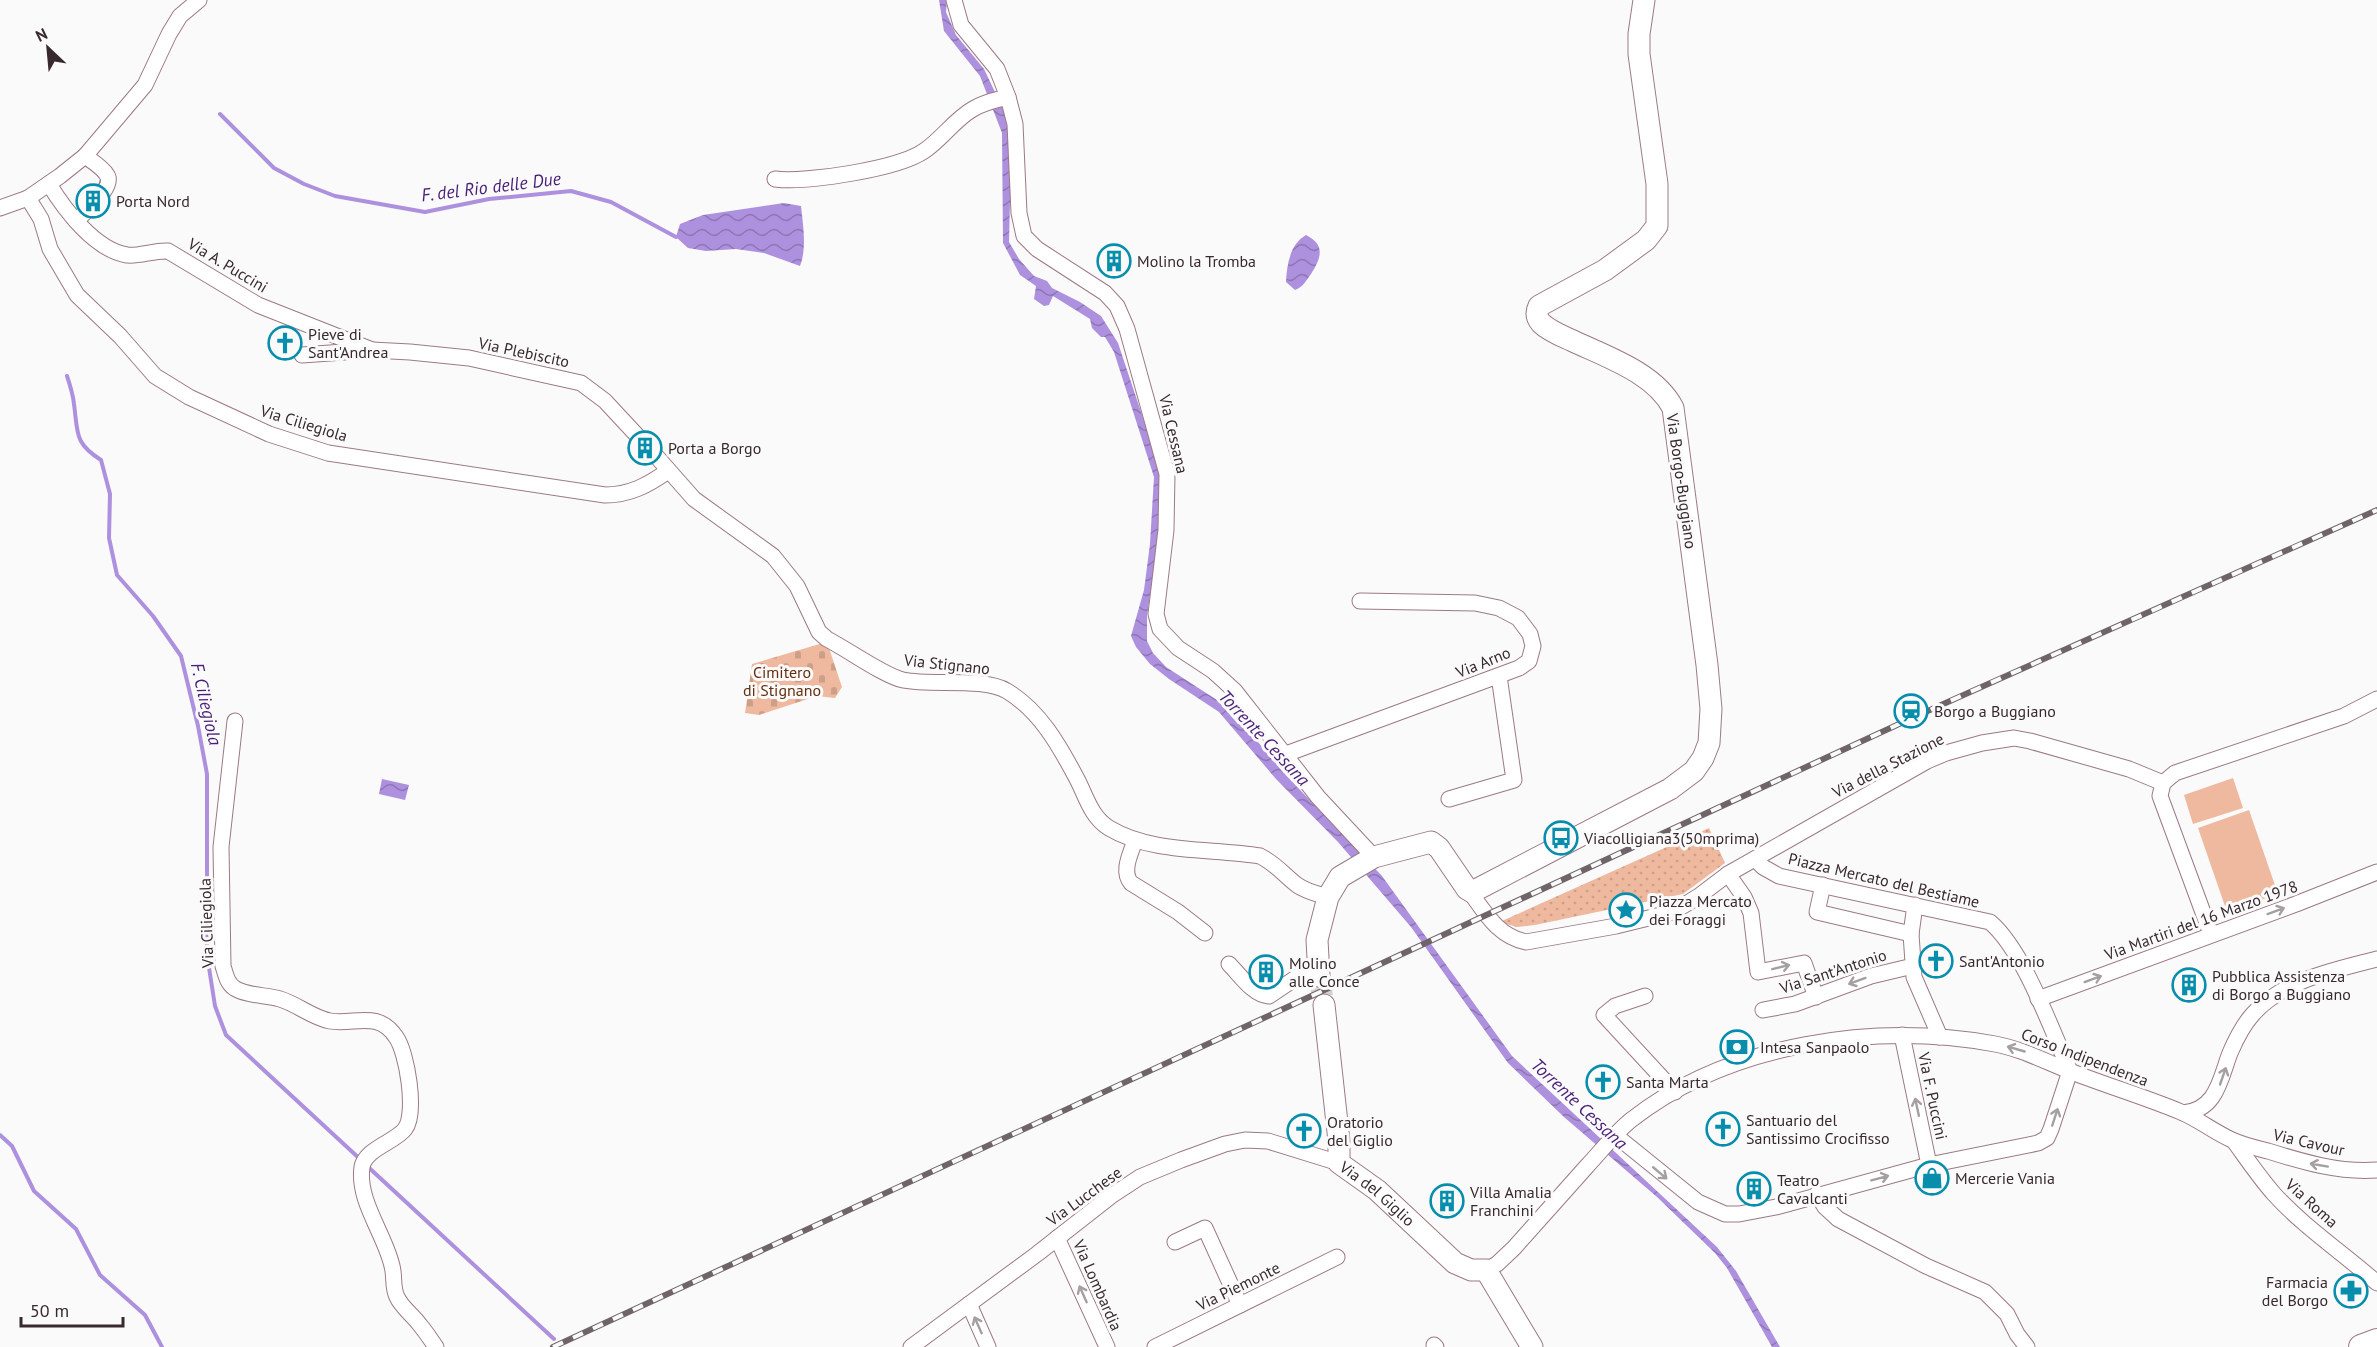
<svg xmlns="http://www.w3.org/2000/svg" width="2377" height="1347" viewBox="0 0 2377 1347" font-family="'PT Sans',sans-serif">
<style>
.grass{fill:url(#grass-dots)}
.cemetery{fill:url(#cemetery-stones)}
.pitch{fill:#eeb99e}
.water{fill:url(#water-waves)}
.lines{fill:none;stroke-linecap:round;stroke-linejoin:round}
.stream{stroke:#ad90de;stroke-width:4}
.secondary-tunnel{stroke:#d3d0d1;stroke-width:21;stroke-dasharray:21 10;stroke-linecap:butt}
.street-casing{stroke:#9c7986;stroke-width:17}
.secondary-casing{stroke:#9c7986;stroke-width:23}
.primary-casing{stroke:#9c7986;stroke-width:26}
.street{stroke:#fff;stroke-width:15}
.secondary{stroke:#fff;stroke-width:21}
.primary{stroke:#fff;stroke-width:24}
.rail-casing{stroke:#6f6569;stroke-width:6}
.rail{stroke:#fafafa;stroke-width:4;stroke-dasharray:11;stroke-linecap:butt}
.oneway{stroke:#a59fa1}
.labels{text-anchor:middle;stroke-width:6;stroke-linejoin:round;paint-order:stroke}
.poi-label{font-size:16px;fill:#38292f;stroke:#fafafa;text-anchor:start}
.street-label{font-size:16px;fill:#38292f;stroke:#fafafa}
.park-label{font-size:16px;fill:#632f10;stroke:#fafafa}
.water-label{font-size:18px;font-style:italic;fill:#481e78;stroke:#fafafa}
</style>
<defs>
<pattern id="grass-dots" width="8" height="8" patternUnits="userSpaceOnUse" patternTransform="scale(1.5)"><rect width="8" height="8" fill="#eeb99e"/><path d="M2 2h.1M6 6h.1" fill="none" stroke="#cd9f88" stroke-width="1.8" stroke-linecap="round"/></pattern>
<pattern id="cemetery-stones" width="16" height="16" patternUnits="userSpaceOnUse" patternTransform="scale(1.5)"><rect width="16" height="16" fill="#eeb99e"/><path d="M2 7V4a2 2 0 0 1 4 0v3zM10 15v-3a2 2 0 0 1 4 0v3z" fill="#cd9f88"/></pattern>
<pattern id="water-waves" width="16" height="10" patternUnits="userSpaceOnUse" patternTransform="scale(1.5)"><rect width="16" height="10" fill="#ad90de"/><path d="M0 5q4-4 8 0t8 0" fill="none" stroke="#8e76b4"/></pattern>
</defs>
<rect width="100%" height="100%" fill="#fafafa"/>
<path class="grass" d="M 1709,828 L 1725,863 L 1683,894 L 1535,925 L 1517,927 L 1503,923 L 1502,921 Z"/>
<path class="cemetery" d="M 823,643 L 830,651 L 842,687 L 835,698 L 817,696 L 759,715 L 745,713 L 752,664 Z"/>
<g class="pitch">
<path d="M 2233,778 L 2243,808 L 2193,824 L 2184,795 Z"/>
<path d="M 2249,810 L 2278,894 L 2227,912 L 2198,828 Z"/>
</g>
<g class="water">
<path d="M 939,0 L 947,0 L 946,12 L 956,35 L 984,69 L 1004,111 L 1010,136 L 1011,162 L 1009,242 L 1019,259 L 1034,276 L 1047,281 L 1052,288 L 1080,302 L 1101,316 L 1118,343 L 1154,451 L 1160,479 L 1158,540 L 1147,616 L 1147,641 L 1153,653 L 1166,667 L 1217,700 L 1238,724 L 1244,725 L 1282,771 L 1382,876 L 1512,1056 L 1717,1247 L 1736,1271 L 1780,1347 L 1772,1347 L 1727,1268 L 1715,1253 L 1657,1197 L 1564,1117 L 1508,1063 L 1411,927 L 1338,842 L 1276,779 L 1219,712 L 1169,679 L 1150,664 L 1136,647 L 1131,636 L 1144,590 L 1150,544 L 1154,477 L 1114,352 L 1105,337 L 1101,337 L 1092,328 L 1090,319 L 1053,296 L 1049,305 L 1044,306 L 1034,299 L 1036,286 L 1020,275 L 1003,243 L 1002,133 L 980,76 L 944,31 Z"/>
<path d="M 784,203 L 801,206 C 803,225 807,248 800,266 L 764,253 L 736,249 L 706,251 L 688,248 L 676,237 L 680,224 L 703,215 Z"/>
<path d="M 1306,235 C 1326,245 1321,258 1311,274 C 1306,281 1303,287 1295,290 L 1286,282 C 1287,264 1290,244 1306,235 Z"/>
<path d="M 382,779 L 409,785 L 405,800 L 379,794 Z"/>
</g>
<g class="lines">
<g class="stream">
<path d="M 220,114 L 274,168 L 304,184 L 335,196 L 425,212 L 489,199 L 571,191 L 611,202 L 676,237"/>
<path d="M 67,376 C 70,385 73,394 74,404 C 78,433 74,443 101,460 L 110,494 L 109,538 L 117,575 L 153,616 L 181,656 L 198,726 L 207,774 L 207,955 L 215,1006 L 226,1035 L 361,1160"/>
<path d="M 0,1135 L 12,1146 L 34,1191 L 76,1229 L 100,1275 L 145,1315 L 162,1347"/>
<path d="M 366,1165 L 554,1339"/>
</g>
<path class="secondary-tunnel" d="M 1319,976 L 1324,1005"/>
<g class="street-casing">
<g id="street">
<path d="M 954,0 L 961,25 L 997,69 L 1008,97 L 1015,124 L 1019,213 L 1024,236 L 1037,249 L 1105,293 L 1117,306 L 1127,329 L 1167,474 L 1166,530 L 1156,614 L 1160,629 L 1178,648 L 1213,671 L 1235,691 L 1318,797 L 1374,857"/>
<path d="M 775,179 C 806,183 898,169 924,151 C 942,139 955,119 973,109 C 984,102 996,100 1008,97"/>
<path d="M 49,184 C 64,209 95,250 127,255 C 137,257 155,250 168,251 L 258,305 L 372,350"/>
<path d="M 28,198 L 41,219 L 50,249 L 77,295 L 120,336 L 155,376 L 189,397 L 269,434 L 328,453 L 605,495 C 630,495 648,485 668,471"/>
<path d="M 0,208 L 28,198 L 60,176 L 85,156 L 145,85 L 169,34 L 180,16 L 199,0"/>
<path d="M 76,221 C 84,213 115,187 107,175 C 103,168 92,161 85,156"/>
<path d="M 302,355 L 372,350 L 410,352 L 469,358 L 581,383 L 605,401 L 644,443"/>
<path d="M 650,449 L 694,499 L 773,556 L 797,586 L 819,632 L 827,639 C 847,649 884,676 903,680 C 932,686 983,677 1007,691 C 1040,711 1059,745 1077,779 C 1086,796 1091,817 1109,828 C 1152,854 1211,848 1260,856 C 1276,864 1284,875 1297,885 C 1307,892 1318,894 1328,897"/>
<path d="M 235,721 L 221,847 L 223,966 C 226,975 227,984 236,989 C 248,996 267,995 280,999 C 297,1004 313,1018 330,1021 C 355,1025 378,1010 396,1037 C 407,1052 417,1113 405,1129 C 395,1142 365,1149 362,1167 C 357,1201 385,1234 392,1266 C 395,1276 392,1287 397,1297 C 402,1308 413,1315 420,1325 C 426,1332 431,1340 436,1347"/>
<path d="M 1286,754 L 1519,668 L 1529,661 L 1533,646 L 1530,634 L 1518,618 L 1499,608 L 1475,603 L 1360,601"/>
<path d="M 1449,799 L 1514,780 L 1499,676"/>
<path d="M 1135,840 C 1131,853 1121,871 1131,883 L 1178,912 L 1205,933"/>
<path d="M 1755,859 L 1763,867 L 1779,876 L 1990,922 C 2024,951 2051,1029 2070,1071"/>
<path d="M 1728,874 L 1744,897 L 1751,913 L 1758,972 L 1804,963 L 1816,997"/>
<path d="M 1823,885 L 1817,912 L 1911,934 L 1915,905"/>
<path d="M 1470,892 C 1486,914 1498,936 1526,942 L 1616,926 L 1673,912 L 1699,896 L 1728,874 L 1927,761 L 1946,753 L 1982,743 L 2014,738 L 2030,741 L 2129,769 L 2163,783"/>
<path d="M 1911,934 L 1914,977 L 1940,1037"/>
<path d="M 2211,934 L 2160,796 L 2163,783 L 2175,773 L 2344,716 L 2377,699"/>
<path d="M 1229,964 C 1240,975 1253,995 1269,996 L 1318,963"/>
<path d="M 1645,996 L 1615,1006 L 1604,1015 L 1675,1092"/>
<path d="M 2038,999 L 2296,904 L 2377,872"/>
<path d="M 1763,1010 L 1795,1004 L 1871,976 L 1913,966"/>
<path d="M 1902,1035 L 1929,1165"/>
<path d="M 2183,1113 C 2217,1110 2220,1079 2230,1053 C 2236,1039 2243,1025 2253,1014 C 2283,980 2335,970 2377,959"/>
<path d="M 1615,1135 L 1698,1202 L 1725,1214 L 1739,1214 L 1776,1207 L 1929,1165 L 2038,1143 L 2047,1138 L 2051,1129 L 2070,1071"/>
<path d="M 2234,1141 C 2247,1159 2259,1177 2274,1194 C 2304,1227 2343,1253 2377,1283"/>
<path d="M 1817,1194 L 1825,1207 L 1838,1219 L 1926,1266 L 1985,1292 L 2007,1314 L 2017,1334 L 2027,1347"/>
<path d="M 1057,1238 L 1107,1347"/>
<path d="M 1175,1242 L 1205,1228 L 1240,1305"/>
<path d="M 1486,1270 L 1497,1264 L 1514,1248 C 1539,1220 1563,1193 1588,1165 C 1602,1150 1615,1133 1631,1120 C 1729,1043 1875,1022 1995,1044 C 2022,1049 2046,1062 2072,1072 C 2108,1086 2145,1097 2181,1112 C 2198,1119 2214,1132 2232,1140 C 2243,1145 2256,1148 2268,1151 C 2303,1162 2340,1173 2377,1170"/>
<path d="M 969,1304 L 988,1347"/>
<path d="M 1434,1345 L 1436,1347"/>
<path d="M 911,1347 L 1037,1254 L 1111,1196 L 1140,1177 L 1181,1160 L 1225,1144 L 1245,1140 L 1268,1141 L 1339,1163"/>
<path d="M 1155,1347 L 1337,1257"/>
</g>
</g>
<g class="secondary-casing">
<g id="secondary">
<path d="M 1319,976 L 1317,940 L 1328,897 L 1340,877 L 1374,857 L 1431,842 L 1439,848 L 1467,889 L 1472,892 L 1670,789 L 1694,771 L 1703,758 L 1709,743 L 1711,709 L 1707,665 L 1673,408 C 1655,373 1607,357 1573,341 C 1562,336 1549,331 1541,323 C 1536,317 1536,312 1539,306 L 1605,270 L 1646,240 L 1657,226 L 1657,184 L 1639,54 L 1639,34 L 1644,0"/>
<path id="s1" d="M 1324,1005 L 1339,1141 L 1339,1163 L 1377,1190 L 1455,1263 L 1471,1270 L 1486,1270 L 1532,1347"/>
</g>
</g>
<g class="primary-casing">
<path id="primary" d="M 2361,1347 L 2377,1341"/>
</g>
<use href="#street" class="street"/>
<use href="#secondary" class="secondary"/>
<use href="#primary" class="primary"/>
<g class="rail-casing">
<path id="rail" d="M 553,1347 L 1912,718 L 2377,510"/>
</g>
<use href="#rail" class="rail"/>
</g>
<defs><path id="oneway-shaft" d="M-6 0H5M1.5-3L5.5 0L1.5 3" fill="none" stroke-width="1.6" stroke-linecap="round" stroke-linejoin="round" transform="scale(1.5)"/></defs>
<g class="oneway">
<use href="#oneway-shaft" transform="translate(2276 911) rotate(-20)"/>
<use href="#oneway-shaft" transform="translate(1781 967) rotate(-14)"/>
<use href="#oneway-shaft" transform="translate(2093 979) rotate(-20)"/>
<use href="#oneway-shaft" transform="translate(1857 981) rotate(160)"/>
<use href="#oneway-shaft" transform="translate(2016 1049) rotate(-164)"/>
<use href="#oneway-shaft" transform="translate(2223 1076) rotate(-71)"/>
<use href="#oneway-shaft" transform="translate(1917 1107) rotate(-102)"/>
<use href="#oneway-shaft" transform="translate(2055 1117) rotate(-72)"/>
<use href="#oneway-shaft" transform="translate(2319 1165) rotate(-170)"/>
<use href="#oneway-shaft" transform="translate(1660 1173) rotate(40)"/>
<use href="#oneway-shaft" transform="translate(1880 1178) rotate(-15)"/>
<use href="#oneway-shaft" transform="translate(1083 1294) rotate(-114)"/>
<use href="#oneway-shaft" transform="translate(978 1325) rotate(-114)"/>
</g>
<defs>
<g id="building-ring" transform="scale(1.725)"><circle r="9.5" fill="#fafafa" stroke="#078eac" stroke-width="1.5"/><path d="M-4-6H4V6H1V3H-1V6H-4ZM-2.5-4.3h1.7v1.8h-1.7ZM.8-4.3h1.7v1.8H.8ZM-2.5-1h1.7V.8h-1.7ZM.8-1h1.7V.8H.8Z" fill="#078eac"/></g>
<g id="church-ring" transform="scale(1.725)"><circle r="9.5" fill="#fafafa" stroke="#078eac" stroke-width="1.5"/><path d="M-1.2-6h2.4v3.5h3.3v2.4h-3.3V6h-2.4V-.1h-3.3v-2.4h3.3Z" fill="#078eac"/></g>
<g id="station-ring" transform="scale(1.725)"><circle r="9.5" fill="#fafafa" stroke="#078eac" stroke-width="1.5"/><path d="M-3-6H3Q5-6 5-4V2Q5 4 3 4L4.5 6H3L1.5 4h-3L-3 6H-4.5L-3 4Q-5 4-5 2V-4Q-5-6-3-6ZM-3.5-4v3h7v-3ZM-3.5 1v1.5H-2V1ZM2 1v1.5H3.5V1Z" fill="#078eac"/></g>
<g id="bus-ring" transform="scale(1.725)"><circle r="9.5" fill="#fafafa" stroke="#078eac" stroke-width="1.5"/><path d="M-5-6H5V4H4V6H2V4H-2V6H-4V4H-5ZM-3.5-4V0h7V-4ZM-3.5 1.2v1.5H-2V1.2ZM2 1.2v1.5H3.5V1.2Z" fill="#078eac"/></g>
<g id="sight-ring" transform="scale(1.725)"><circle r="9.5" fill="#fafafa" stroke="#078eac" stroke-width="1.5"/><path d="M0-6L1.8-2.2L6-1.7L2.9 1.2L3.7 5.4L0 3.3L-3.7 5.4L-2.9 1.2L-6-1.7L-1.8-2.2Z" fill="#078eac"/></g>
<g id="bank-ring" transform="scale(1.725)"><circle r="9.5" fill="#fafafa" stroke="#078eac" stroke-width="1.5"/><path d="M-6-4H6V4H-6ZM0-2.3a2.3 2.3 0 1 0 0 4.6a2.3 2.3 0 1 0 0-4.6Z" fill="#078eac"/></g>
<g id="shop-ring" transform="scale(1.725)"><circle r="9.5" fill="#fafafa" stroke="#078eac" stroke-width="1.5"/><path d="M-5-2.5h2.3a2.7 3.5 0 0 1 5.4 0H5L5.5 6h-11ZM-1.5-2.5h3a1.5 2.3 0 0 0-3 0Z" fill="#078eac"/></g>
<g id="pharmacy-ring" transform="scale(1.725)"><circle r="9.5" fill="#fafafa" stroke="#078eac" stroke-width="1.5"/><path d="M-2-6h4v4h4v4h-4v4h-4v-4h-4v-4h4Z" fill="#078eac"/></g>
</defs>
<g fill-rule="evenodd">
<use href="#building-ring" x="93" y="201"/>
<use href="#building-ring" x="1114" y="261"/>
<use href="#church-ring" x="285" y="343"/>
<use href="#building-ring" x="645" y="448"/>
<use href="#station-ring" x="1911" y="711"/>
<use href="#bus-ring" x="1561" y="838"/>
<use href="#sight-ring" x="1626" y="910"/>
<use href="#church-ring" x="1936" y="961"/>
<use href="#building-ring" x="1266" y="972"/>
<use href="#building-ring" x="2189" y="985"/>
<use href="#bank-ring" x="1737" y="1047"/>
<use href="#church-ring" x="1603" y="1082"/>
<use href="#church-ring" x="1723" y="1129"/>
<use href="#church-ring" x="1304" y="1131"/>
<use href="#shop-ring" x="1932" y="1178"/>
<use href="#building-ring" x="1754" y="1189"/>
<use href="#building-ring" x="1447" y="1201"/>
<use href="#pharmacy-ring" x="2351" y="1291"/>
</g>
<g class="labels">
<g class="poi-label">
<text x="116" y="207">Porta Nord</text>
<text x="1137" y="267">Molino la Tromba</text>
<text x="308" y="340">Pieve di<tspan x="308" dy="18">Sant'Andrea</tspan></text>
<text x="668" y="454">Porta a Borgo</text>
<text x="1934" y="717">Borgo a Buggiano</text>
<text x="1584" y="844">Viacolligiana3(50mprima)</text>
<text x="1649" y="907">Piazza Mercato<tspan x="1649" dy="18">dei Foraggi</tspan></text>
<text x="1959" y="967">Sant'Antonio</text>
<text x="1289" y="969">Molino<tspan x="1289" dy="18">alle Conce</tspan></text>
<text x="2212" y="982">Pubblica Assistenza<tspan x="2212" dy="18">di Borgo a Buggiano</tspan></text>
<text x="1760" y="1053">Intesa Sanpaolo</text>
<text x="1626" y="1088">Santa Marta</text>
<text x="1746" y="1126">Santuario del<tspan x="1746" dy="18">Santissimo Crocifisso</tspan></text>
<text x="1327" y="1128">Oratorio<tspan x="1327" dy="18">del Giglio</tspan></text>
<text x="1955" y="1184">Mercerie Vania</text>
<text x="1777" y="1186">Teatro<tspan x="1777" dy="18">Cavalcanti</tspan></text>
<text x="1470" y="1198">Villa Amalia<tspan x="1470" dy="18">Franchini</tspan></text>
<text x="2328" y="1288" text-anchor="end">Farmacia<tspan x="2328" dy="18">del Borgo</tspan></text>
</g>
<g class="street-label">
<text transform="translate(228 265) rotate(31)" y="6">Via A. Puccini</text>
<text transform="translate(524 352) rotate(12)" y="6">Via Plebiscito</text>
<text transform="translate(304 423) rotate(17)" y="6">Via Ciliegiola</text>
<text transform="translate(1174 434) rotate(77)" y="6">Via Cessana</text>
<text transform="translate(1682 481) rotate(82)" y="6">Via Borgo-Buggiano</text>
<text transform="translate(1483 662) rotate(-22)" y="6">Via Arno</text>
<text transform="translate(947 664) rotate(6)" y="6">Via Stignano</text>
<text transform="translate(1888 765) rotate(-27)" y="6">Via della Stazione</text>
<text transform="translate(1884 880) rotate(13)" y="6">Piazza Mercato del Bestiame</text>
<text transform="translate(2201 920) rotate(-20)" y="6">Via Martiri del 16 Marzo 1978</text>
<text transform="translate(206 923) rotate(-92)" y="6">Via Ciliegiola</text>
<text transform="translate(1833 971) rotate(-18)" y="6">Via Sant'Antonio</text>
<text transform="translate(2085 1057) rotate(21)" y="6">Corso Indipendenza</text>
<text transform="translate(1933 1096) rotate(78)" y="6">Via F. Puccini</text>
<text transform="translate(2309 1142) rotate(13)" y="6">Via Cavour</text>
<text dy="6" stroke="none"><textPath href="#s1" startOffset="208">Via del Giglio</textPath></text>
<text transform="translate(1084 1196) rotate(-36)" y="6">Via Lucchese</text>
<text transform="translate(2312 1203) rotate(42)" y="6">Via Roma</text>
<text transform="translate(1098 1285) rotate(66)" y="6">Via Lombardia</text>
<text transform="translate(1238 1286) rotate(-26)" y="6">Via Piemonte</text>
</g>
<g class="park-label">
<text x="782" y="678">Cimitero<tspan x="782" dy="18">di Stignano</tspan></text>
</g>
<g class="water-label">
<text transform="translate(491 187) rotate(-7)" y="6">F. del Rio delle Due</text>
<text transform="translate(206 704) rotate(77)" y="6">F. Ciliegiola</text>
<text transform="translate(1264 738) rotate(47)" y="6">Torrente Cessana</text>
<text transform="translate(1579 1104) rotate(43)" y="6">Torrente Cessana</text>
</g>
</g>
<g transform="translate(48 48) rotate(334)" stroke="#fafafa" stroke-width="4.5" paint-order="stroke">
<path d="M0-4.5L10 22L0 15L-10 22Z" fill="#38292f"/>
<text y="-9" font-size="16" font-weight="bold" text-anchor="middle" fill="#38292f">N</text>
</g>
<path d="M21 1317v9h102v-9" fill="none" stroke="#38292f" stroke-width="3"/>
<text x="30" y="1317" font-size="18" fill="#38292f" stroke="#fafafa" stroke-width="4.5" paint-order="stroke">50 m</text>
</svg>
